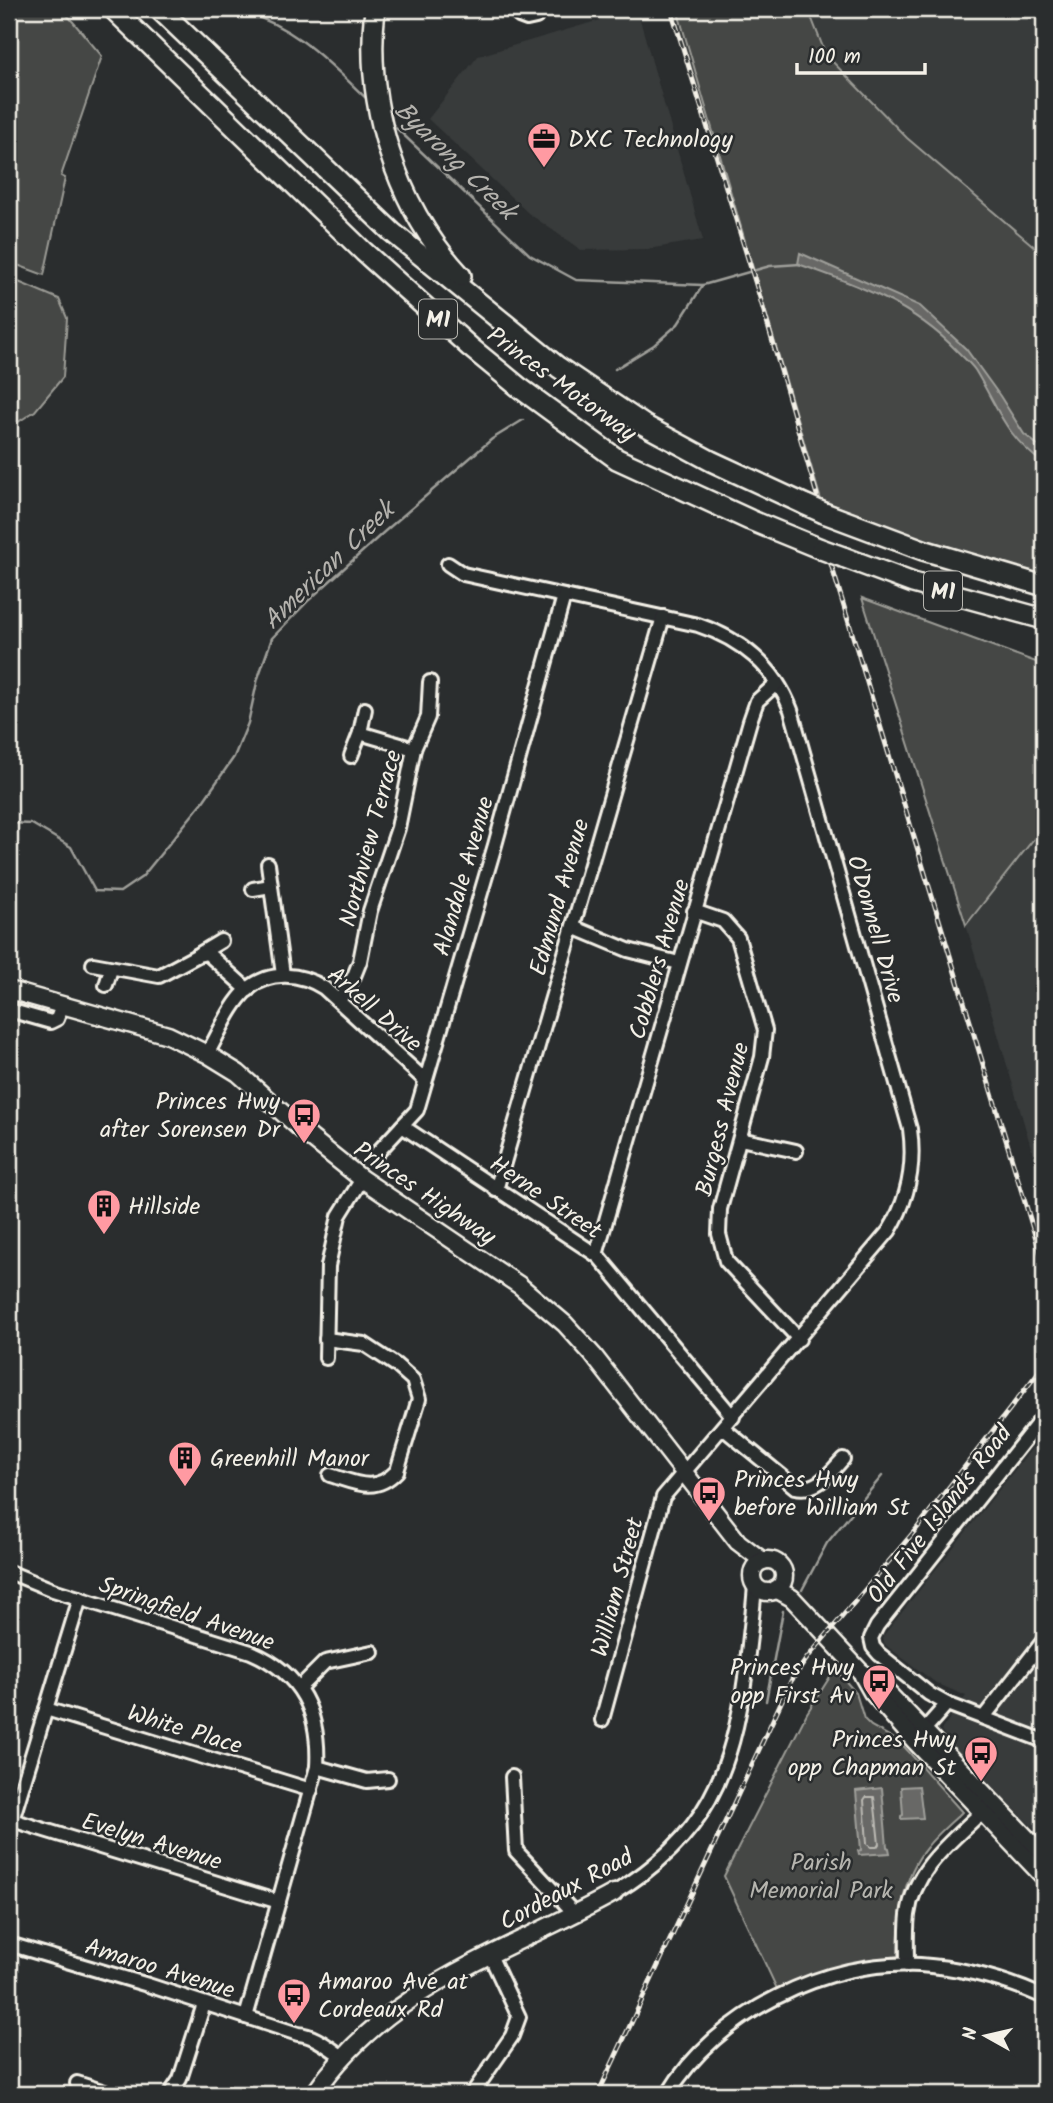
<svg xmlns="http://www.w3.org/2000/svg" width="1053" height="2103" viewBox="0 0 1053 2103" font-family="Kalam,sans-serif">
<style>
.built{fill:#373a3a}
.green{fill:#444645;stroke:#9c9c96;stroke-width:2}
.water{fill:#676866;stroke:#9f9f9a;stroke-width:2}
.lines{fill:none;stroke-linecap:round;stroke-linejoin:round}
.shore{stroke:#bcbab4;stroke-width:2}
.stream{stroke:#9f9f9a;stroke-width:2.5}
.minor-casing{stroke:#f4f1e8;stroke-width:18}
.major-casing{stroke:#f4f1e8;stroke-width:21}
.highway-casing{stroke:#f4f1e8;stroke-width:24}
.minor{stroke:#2a2d2e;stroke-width:12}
.major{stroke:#2a2d2e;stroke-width:16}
.highway{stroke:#2a2d2e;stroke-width:19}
.rail-casing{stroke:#f4f1e8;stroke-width:5}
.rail{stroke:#2a2d2e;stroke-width:2.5;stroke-dasharray:8;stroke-linecap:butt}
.highway-bridge-casing{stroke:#f4f1e8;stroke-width:24;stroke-linecap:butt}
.highway-bridge{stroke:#2a2d2e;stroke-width:19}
.labels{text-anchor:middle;stroke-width:5;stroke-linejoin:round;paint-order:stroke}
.shield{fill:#2a2d2e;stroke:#b7b6b0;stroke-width:2}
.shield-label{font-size:23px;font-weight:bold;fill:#f4f1e8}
.poi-label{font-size:24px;fill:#f4f1e8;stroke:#2a2d2e;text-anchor:start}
.street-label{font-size:24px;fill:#f4f1e8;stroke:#2a2d2e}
.park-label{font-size:24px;fill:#b6b5af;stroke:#2a2d2e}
.water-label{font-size:26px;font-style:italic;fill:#b5b3ae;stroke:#2a2d2e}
</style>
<rect width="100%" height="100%" fill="#2a2d2e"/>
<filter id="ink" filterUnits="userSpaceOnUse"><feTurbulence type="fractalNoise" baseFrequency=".0143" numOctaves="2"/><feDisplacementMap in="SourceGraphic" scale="14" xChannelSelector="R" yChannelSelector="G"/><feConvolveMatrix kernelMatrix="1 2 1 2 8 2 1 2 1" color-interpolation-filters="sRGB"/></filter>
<g filter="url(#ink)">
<g class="built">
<path d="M 637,9 L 703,240 L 648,249 L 581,250 L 528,213 L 428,119 L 478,56 Z"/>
<path d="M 679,9 L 1044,9 L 1044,575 Z"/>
<path d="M 1044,826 L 1044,1192 L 966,925 Z"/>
<path d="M 1044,1433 L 1044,1837 L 1024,1819 L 948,1741 L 941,1730 L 966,1696 L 936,1683 L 889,1648 L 884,1643 L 883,1636 Z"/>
</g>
<g class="green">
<path d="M 9,9 L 63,10 L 102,56 L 61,176 L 65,178 L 44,275 L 9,262 Z"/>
<path d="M 677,9 L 808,9 L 826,55 L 907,138 L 1044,255 L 1044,575 L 917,538 L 821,500 Z"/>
<path d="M 9,278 L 59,299 L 67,318 L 63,377 L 35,411 L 9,428 Z"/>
<path d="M 862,598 L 1044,665 L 1044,826 L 966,925 Z"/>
<path d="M 835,1669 L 856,1693 L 864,1719 L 871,1726 L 900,1742 L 962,1812 C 951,1823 937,1834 927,1847 C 901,1878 899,1918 898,1956 C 854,1962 817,1970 777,1989 L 724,1876 L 807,1713 Z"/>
</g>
<g class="water">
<path d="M 800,253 L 920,306 L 966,349 L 1000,396 L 1024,434 L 1044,450 L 1044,464 C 1003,433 1000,411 975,370 C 970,363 963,357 957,351 C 914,305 856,284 798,264 Z"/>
<path d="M 919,1786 L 923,1818 L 901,1819 L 901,1816 L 903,1815 L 901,1787 Z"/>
<path d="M 882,1788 L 887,1847 L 889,1848 L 890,1853 L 859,1855 L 858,1851 L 861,1850 L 856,1791 Z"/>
</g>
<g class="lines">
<path class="shore" d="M 874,1797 L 879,1844 L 877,1847 L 871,1847 L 867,1844 L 864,1800 L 866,1797 Z"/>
<g class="stream">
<path d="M 203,9 C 216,10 229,9 241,12 C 294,24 331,65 369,101"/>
<path d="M 391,123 L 530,255 L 576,280 L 703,285"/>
<path d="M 615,369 L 654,345 L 678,324 L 703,285 L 770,266 L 800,264"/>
<path d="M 9,823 L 32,824 L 71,847 L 95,891 L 120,892 L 142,877 L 202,803 L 234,757 L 248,723 L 258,678 L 272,638 L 309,600 L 384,532 L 492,439 L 523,420"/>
<path d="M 802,1590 L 827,1543 L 882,1476"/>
<path d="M 766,1701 L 783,1611"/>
</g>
<g class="minor-casing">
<g id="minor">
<path d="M 516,9 L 519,16 L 527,19 L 536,17 L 540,9"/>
<path d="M 448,564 L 463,574 L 698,625 C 741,639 775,667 791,710 L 910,1129 C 915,1165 908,1200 889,1231 L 663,1497 L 602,1720"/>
<path d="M 365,709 L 360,733 L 414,749"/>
<path d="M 351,756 L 360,733"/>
<path d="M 268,864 L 283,975"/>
<path d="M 253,889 L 271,886"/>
<path d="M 694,911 L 723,921 L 738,938 L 765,1030 L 762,1057 L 720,1209 L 719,1234 L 726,1261 L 799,1339"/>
<path d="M 573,927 L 628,950 L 679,963"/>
<path d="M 201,953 L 221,941"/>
<path d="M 93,964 L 159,976 L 198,955 L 207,953 L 248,990"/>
<path d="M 106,985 L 111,969"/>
<path d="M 339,1001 L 354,976 L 360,961 L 370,911 L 398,828 L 414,749 L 428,717 L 430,682"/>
<path d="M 9,1010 L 51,1022 L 57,1019 L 62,1006"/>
<path d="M 207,1054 C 219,1034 230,1005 248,989 C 270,970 301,973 324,988 L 425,1080"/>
<path d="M 402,1126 L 598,1256 L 733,1417"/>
<path d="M 740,1139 L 796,1151"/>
<path d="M 376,1154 L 417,1110 L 495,845 L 564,596"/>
<path d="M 496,1190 L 663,617"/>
<path d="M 596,1255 L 750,721 L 757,701 L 777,683"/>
<path d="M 326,1339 L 364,1344 L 396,1365 L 413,1380 L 419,1399 L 397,1471 C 375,1494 356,1483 330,1475"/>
<path d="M 326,1358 L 328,1266 L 339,1216 L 362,1179"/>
<path d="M 1042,1418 L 877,1626 L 871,1638 L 873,1647 L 879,1654 L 929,1694 L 947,1704 L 1044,1741"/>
<path d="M 723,1428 L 795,1487 C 817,1492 830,1473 843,1459"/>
<path d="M 9,1572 L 53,1590 L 251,1652 C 302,1674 320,1712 317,1767 L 246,2017"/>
<path d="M 299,1688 L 325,1662 L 372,1652"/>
<path d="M 46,1709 L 311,1790"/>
<path d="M 984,1717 L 1044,1640"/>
<path d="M 924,1730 L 947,1704"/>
<path d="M 317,1767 L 367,1781 L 388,1779"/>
<path d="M 512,1777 L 516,1851 L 575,1914"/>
<path d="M 12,1820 L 279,1902"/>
<path d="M 9,1830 L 80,1598"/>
<path d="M 614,1893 C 706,1838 732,1773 746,1671 C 749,1642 753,1614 755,1585"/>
<path d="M 9,1944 L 148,1985 L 298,2034 C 315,2035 329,2048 343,2057"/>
<path d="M 907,1965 C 907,1948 906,1931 908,1915 C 914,1867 955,1839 987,1807"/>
<path d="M 77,2083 L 111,2094"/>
<path d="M 170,2094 L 180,2079 L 204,2004"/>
<path d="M 472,2094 L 512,2036 L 519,2017 L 490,1955"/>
<path d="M 668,2094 C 716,2014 827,1958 920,1965 C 964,1968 1004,1979 1044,1997"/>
</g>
</g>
<g class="major-casing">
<g id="major">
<path d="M 9,990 L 168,1035 L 207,1054 L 238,1073 L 312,1139 L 362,1179 L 519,1285 L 565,1324 L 593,1355 L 738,1542 L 763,1561"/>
<circle cx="768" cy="1576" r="16"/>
<path d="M 776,1589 L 792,1598 L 860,1671 L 881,1686 L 1044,1856"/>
<path d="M 863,1676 L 872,1692 L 914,1740 L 1044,1877"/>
<path d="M 314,2094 C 389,1984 504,1954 614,1893"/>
</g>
</g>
<g class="highway-casing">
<g id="highway">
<path d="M 113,9 L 364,252 L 470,347 L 520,388 L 617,459 L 750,520 L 821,549"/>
<path d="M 159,9 L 392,232 L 558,367 L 644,425 L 711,461 L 806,505"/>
<path d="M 375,9 C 364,104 396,206 461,276"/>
<path d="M 824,513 L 923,550 L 1044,586"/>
<path d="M 843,557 L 913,583 L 1044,619"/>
</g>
</g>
<use href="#minor" class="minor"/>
<use href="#major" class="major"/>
<use href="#highway" class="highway"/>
<g class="rail-casing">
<g id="rail">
<path d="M 671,9 L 758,291 L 817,495"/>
<path d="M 831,564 L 1044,1265"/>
<path d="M 598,2094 L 791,1681 L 808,1657 L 918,1527 L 1044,1365"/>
</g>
</g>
<use href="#rail" class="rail"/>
<g class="highway-bridge-casing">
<g id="highway-bridge">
<path d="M 806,505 L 824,513"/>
<path d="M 821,549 L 843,557"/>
</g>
</g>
<use href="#highway-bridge" class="highway-bridge"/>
</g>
</g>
<defs>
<g id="office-pin" transform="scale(1.75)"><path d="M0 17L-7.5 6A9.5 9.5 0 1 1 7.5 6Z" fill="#ff9aa2" stroke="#2a2d2e"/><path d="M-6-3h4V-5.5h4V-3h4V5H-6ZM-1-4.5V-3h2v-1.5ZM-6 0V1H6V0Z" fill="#111"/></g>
<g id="bus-pin" transform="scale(1.75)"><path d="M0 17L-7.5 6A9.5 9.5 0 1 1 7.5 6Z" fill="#ff9aa2" stroke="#2a2d2e"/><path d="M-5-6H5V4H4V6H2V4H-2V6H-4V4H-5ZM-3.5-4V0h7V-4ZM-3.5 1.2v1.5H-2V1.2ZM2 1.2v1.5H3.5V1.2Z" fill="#111"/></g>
<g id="building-pin" transform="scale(1.75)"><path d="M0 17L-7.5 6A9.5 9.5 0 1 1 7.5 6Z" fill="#ff9aa2" stroke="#2a2d2e"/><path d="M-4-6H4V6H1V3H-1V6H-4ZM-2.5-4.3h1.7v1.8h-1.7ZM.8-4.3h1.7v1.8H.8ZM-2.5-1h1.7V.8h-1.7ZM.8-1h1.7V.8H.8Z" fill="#111"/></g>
</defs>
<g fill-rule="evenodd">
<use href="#office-pin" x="544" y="139"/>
<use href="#bus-pin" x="304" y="1115"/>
<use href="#building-pin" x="104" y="1206"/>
<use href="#building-pin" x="185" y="1458"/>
<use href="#bus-pin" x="709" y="1493"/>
<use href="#bus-pin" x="879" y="1681"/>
<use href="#bus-pin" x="981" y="1753"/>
<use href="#bus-pin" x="294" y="1995"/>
</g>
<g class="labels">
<g class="shield">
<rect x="419" y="299.5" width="38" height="39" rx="5"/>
<rect x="924" y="571.5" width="38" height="39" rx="5"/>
</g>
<g class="shield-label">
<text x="438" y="327">M1</text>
<text x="943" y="599">M1</text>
</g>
<g class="poi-label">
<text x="568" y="147">DXC Technology</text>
<text x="280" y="1109" text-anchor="end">Princes Hwy<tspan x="280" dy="28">after Sorensen Dr</tspan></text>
<text x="128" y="1214">Hillside</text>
<text x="210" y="1466">Greenhill Manor</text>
<text x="734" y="1487">Princes Hwy<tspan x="734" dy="28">before William St</tspan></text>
<text x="854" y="1675" text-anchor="end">Princes Hwy<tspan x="854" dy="28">opp First Av</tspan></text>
<text x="956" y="1747" text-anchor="end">Princes Hwy<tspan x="956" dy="28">opp Chapman St</tspan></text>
<text x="318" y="1989">Amaroo Ave at<tspan x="318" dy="28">Cordeaux Rd</tspan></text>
</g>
<g class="street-label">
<text transform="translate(562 384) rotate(36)" y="8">Princes Motorway</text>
<text transform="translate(370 838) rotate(-75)" y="8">Northview Terrace</text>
<text transform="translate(463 876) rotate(-74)" y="8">Alandale Avenue</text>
<text transform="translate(559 897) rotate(-74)" y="8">Edmund Avenue</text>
<text transform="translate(876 929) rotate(74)" y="8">O'Donnell Drive</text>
<text transform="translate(659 959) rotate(-74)" y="8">Cobblers Avenue</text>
<text transform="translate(375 1009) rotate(41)" y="8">Arkell Drive</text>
<text transform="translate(722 1119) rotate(-76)" y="8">Burgess Avenue</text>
<text transform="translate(425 1193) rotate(34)" y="8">Princes Highway</text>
<text transform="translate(546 1197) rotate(34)" y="8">Herne Street</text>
<text transform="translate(939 1514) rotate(-52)" y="8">Old Five Islands Road</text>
<text transform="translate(617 1587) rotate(-75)" y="8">William Street</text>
<text transform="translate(187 1613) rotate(19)" y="8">Springfield Avenue</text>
<text transform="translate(185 1729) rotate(17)" y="8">White Place</text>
<text transform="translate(152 1841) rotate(17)" y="8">Evelyn Avenue</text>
<text transform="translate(566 1889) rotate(-28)" y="8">Cordeaux Road</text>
<text transform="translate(160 1968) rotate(17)" y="8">Amaroo Avenue</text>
</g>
<g class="park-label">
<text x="821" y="1870">Parish<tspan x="821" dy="28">Memorial Park</tspan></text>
</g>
<g class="water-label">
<text transform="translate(456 160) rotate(44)" y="9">Byarong Creek</text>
<text transform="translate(328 565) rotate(-44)" y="9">American Creek</text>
</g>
</g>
<rect width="1053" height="2103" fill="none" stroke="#2a2d2e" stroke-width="35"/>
<rect x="18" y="18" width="1018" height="2068" fill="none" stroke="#f4f1e8" stroke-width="2.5" filter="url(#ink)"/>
<g transform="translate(986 2036) rotate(278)" stroke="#2a2d2e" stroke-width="5" paint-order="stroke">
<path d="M0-5L12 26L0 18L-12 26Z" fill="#f4f1e8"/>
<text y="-10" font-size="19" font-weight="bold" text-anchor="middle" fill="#f4f1e8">N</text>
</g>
<path d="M797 63v10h128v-10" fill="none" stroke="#f4f1e8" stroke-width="3.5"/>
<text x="808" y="63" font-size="21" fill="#f4f1e8" stroke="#2a2d2e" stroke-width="5" paint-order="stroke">100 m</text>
</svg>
